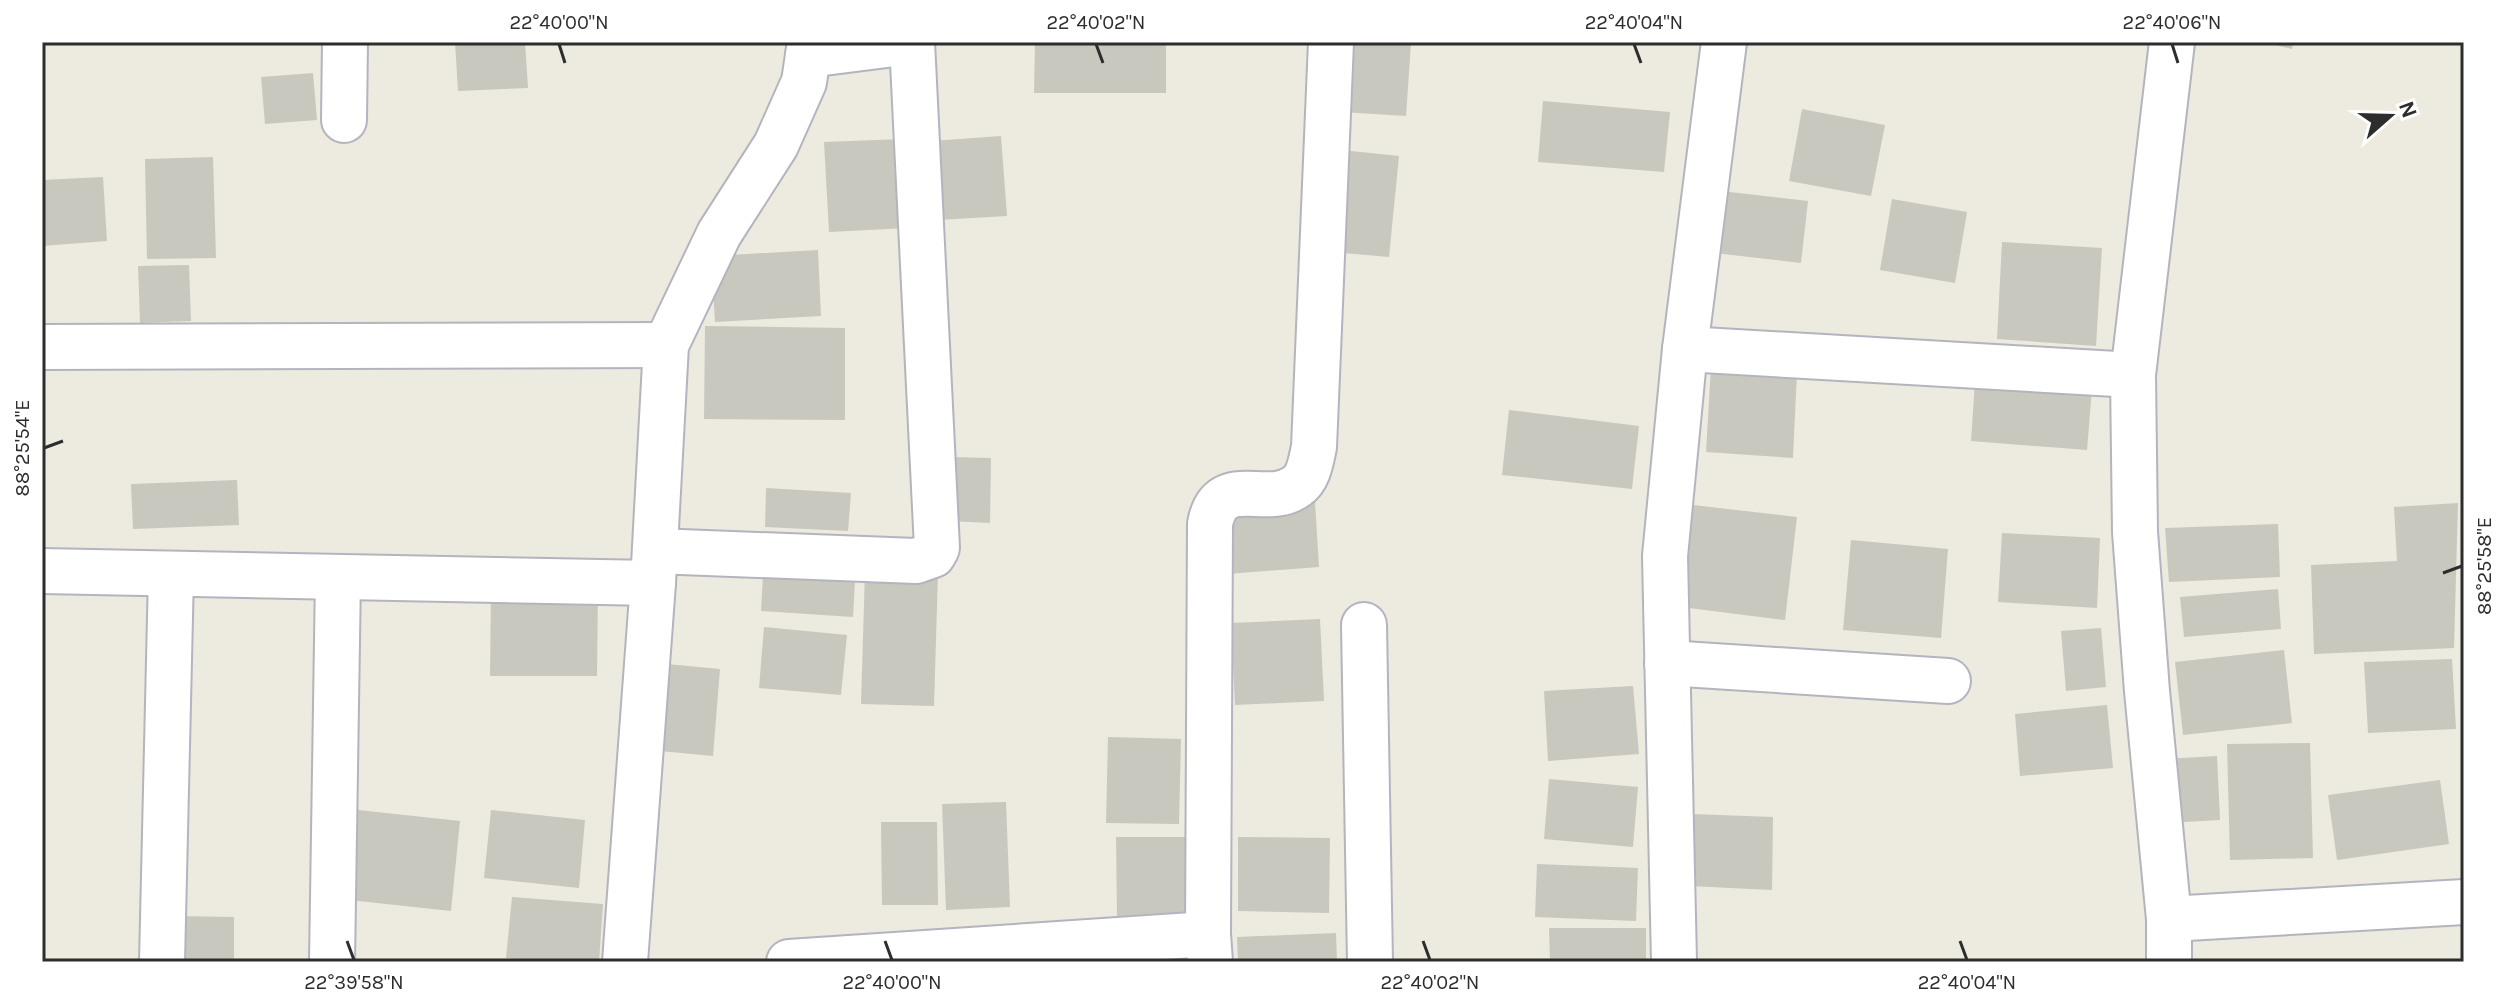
<svg xmlns="http://www.w3.org/2000/svg" width="2506" height="1004" viewBox="0 0 2506 1004" font-family="Karla,sans-serif">
<style>
.building{fill:#c9c8be}
.lines{fill:none;stroke-linecap:round;stroke-linejoin:round}
.minor-casing{stroke:#b4b4bf;stroke-width:48}
.minor{stroke:#fff;stroke-width:44}
.ticks{fill:none;stroke:#2d2d2d;stroke-width:3}
.neatline{fill:none;stroke:#2d2d2d;stroke-width:3}
.ticks-label{font-size:20px;text-anchor:middle;fill:#2d2d2d}
</style>
<rect width="100%" height="100%" fill="#edeae0"/>
<g class="building">
<path d="M 455,42 L 525,42 L 528,88 L 458,91 Z"/>
<path d="M 1035,42 L 1166,42 L 1166,93 L 1034,93 Z"/>
<path d="M 1347,42 L 1411,43 L 1406,116 L 1342,112 Z"/>
<path d="M 2263,42 L 2293,42 L 2292,49 Z"/>
<path d="M 313,73 L 317,120 L 265,124 L 261,77 Z"/>
<path d="M 1543,101 L 1670,112 L 1664,172 L 1538,162 Z"/>
<path d="M 1802,109 L 1885,125 L 1871,196 L 1789,181 Z"/>
<path d="M 1001,136 L 1007,216 L 938,220 L 932,141 Z"/>
<path d="M 903,139 L 908,228 L 829,232 L 824,142 Z"/>
<path d="M 1342,150 L 1399,156 L 1389,257 L 1332,252 Z"/>
<path d="M 213,157 L 216,258 L 147,259 L 145,159 Z"/>
<path d="M 103,177 L 107,241 L 42,246 L 42,180 Z"/>
<path d="M 1712,190 L 1808,201 L 1801,263 L 1706,252 Z"/>
<path d="M 1892,199 L 1967,212 L 1955,283 L 1880,270 Z"/>
<path d="M 2002,242 L 2102,248 L 2096,346 L 1997,339 Z"/>
<path d="M 818,250 L 821,316 L 715,322 L 711,256 Z"/>
<path d="M 189,265 L 191,321 L 140,323 L 138,266 Z"/>
<path d="M 705,326 L 845,328 L 845,420 L 704,419 Z"/>
<path d="M 1711,366 L 1797,372 L 1793,458 L 1706,452 Z"/>
<path d="M 1975,381 L 2092,389 L 2087,450 L 1971,441 Z"/>
<path d="M 1509,410 L 1639,426 L 1632,489 L 1502,475 Z"/>
<path d="M 950,457 L 991,458 L 990,523 L 949,521 Z"/>
<path d="M 237,480 L 239,525 L 133,529 L 131,484 Z"/>
<path d="M 766,488 L 851,493 L 848,531 L 765,527 Z"/>
<path d="M 1315,502 L 1319,567 L 1227,574 L 1223,509 Z"/>
<path d="M 2458,503 L 2454,648 L 2314,654 L 2311,565 L 2397,561 L 2394,507 Z"/>
<path d="M 1693,505 L 1797,517 L 1785,620 L 1681,607 Z"/>
<path d="M 2278,524 L 2280,577 L 2169,582 L 2165,528 Z"/>
<path d="M 2002,533 L 2100,538 L 2097,608 L 1998,602 Z"/>
<path d="M 1851,540 L 1948,549 L 1941,638 L 1843,630 Z"/>
<path d="M 764,557 L 856,563 L 853,617 L 761,611 Z"/>
<path d="M 865,571 L 938,573 L 934,706 L 861,704 Z"/>
<path d="M 491,588 L 598,589 L 597,676 L 490,676 Z"/>
<path d="M 2278,589 L 2281,629 L 2184,637 L 2180,597 Z"/>
<path d="M 1320,619 L 1324,701 L 1235,705 L 1231,623 Z"/>
<path d="M 764,627 L 847,635 L 841,695 L 759,688 Z"/>
<path d="M 2101,628 L 2106,687 L 2066,691 L 2061,631 Z"/>
<path d="M 2284,650 L 2292,723 L 2183,735 L 2175,662 Z"/>
<path d="M 2452,659 L 2456,729 L 2368,733 L 2364,662 Z"/>
<path d="M 667,664 L 720,669 L 713,756 L 660,751 Z"/>
<path d="M 1633,686 L 1639,754 L 1548,761 L 1544,691 Z"/>
<path d="M 2107,705 L 2113,768 L 2020,776 L 2015,714 Z"/>
<path d="M 1108,737 L 1181,739 L 1179,824 L 1106,823 Z"/>
<path d="M 2310,743 L 2313,858 L 2230,860 L 2227,744 Z"/>
<path d="M 2217,756 L 2220,820 L 2167,823 L 2164,759 Z"/>
<path d="M 1549,779 L 1638,787 L 1633,847 L 1544,839 Z"/>
<path d="M 2440,780 L 2449,844 L 2337,860 L 2328,795 Z"/>
<path d="M 1006,802 L 1010,907 L 946,910 L 942,804 Z"/>
<path d="M 349,809 L 460,821 L 451,911 L 340,899 Z"/>
<path d="M 491,810 L 585,820 L 579,888 L 484,878 Z"/>
<path d="M 1692,814 L 1773,817 L 1772,890 L 1689,886 Z"/>
<path d="M 881,822 L 937,822 L 938,905 L 882,905 Z"/>
<path d="M 1116,837 L 1189,837 L 1189,917 L 1117,917 Z"/>
<path d="M 1238,837 L 1330,838 L 1329,913 L 1238,911 Z"/>
<path d="M 1537,864 L 1638,868 L 1636,921 L 1535,917 Z"/>
<path d="M 512,897 L 603,904 L 599,962 L 549,962 L 506,958 Z"/>
<path d="M 174,916 L 234,917 L 234,962 L 174,962 Z"/>
<path d="M 1549,928 L 1646,928 L 1646,962 L 1550,962 Z"/>
<path d="M 1336,933 L 1337,962 L 1238,962 L 1237,937 Z"/>
</g>
<g class="lines">
<g class="minor-casing">
<g id="minor">
<path d="M 808,55 L 910,42"/>
<path d="M 344,120 L 345,42"/>
<path d="M 42,347 L 666,345"/>
<path d="M 1685,349 L 2133,375"/>
<path d="M 655,551 L 916,561 L 933,555 L 937,548 L 912,42"/>
<path d="M 42,571 L 653,583"/>
<path d="M 1364,625 L 1370,962"/>
<path d="M 1667,663 L 1948,681"/>
<path d="M 2169,919 L 2464,902"/>
<path d="M 162,962 L 171,574"/>
<path d="M 332,962 L 338,577"/>
<path d="M 625,962 L 653,583 L 666,345 L 719,234 L 776,145 L 804,82 L 810,42"/>
<path d="M 789,962 L 1208,934"/>
<path d="M 1210,962 L 1208,934 L 1210,524 C 1220,471 1267,509 1297,486 C 1309,478 1311,460 1314,447 L 1331,42"/>
<path d="M 1674,962 L 1665,556 L 1685,349 L 1724,42"/>
<path d="M 2169,962 L 2169,919 L 2147,691 L 2135,532 L 2133,375 L 2172,42"/>
</g>
</g>
<use href="#minor" class="minor"/>
</g>
<path class="ticks" d="M 559,44 L 565,63M 1096,44 L 1103,63M 1634,44 L 1641,63M 2172,44 L 2178,63M 44,448 L 63,441M 2443,573 L 2462,566M 347,941 L 354,960M 885,941 L 892,960M 1423,941 L 1430,960M 1960,941 L 1967,960"/>
<rect width="2506" height="1004" fill="none" stroke="#ffffff" stroke-width="88"/>
<g transform="translate(2390 116) rotate(70)" stroke="#ffffff" stroke-width="6" paint-order="stroke">
<path d="M0-6L14 30L0 20L-14 30Z" fill="#2d2d2d"/>
<text y="-12" font-size="22" font-weight="bold" text-anchor="middle" fill="#2d2d2d">N</text>
</g>
<rect x="44" y="44" width="2418" height="916" class="neatline"/>
<g class="ticks-label">
<text x="559" y="29">22°40'00"N</text>
<text x="1096" y="29">22°40'02"N</text>
<text x="1634" y="29">22°40'04"N</text>
<text x="2172" y="29">22°40'06"N</text>
<text transform="translate(22 448) rotate(-90)" y="7">88°25'54"E</text>
<text transform="translate(2484 566) rotate(-90)" y="7">88°25'58"E</text>
<text x="354" y="989">22°39'58"N</text>
<text x="892" y="989">22°40'00"N</text>
<text x="1430" y="989">22°40'02"N</text>
<text x="1967" y="989">22°40'04"N</text>
</g>
</svg>
